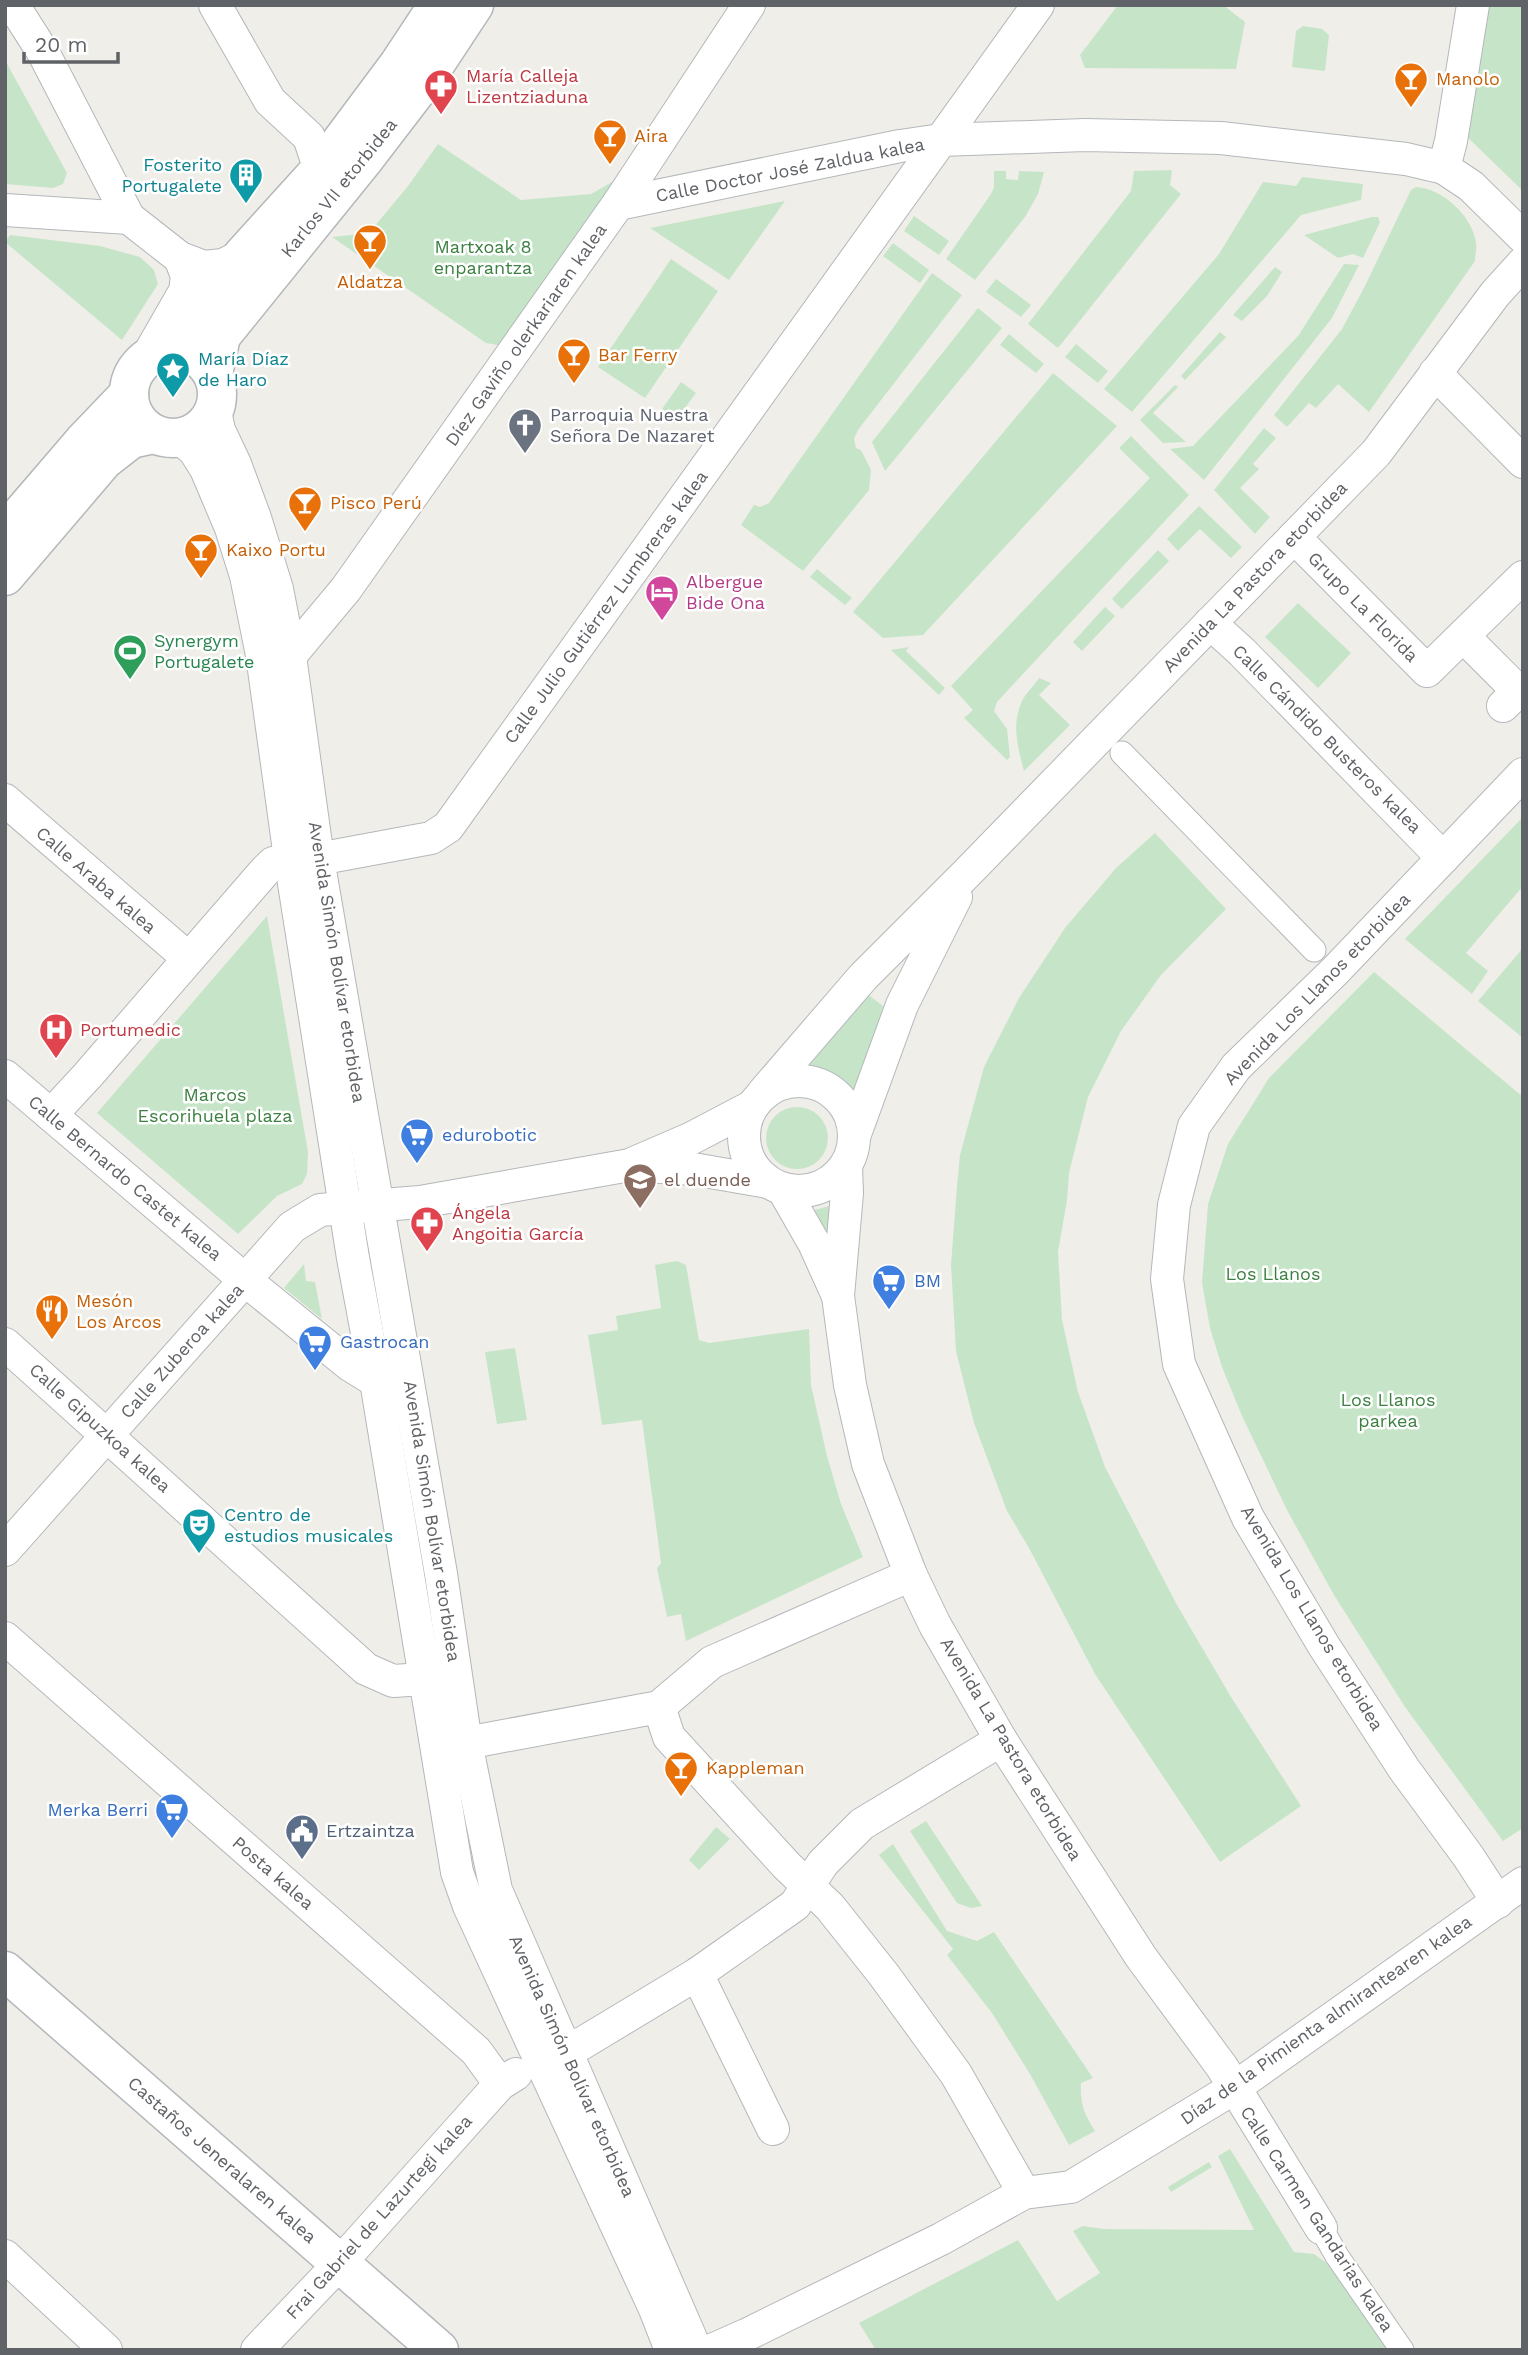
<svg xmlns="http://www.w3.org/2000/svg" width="1528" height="2355" viewBox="0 0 1528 2355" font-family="'Work Sans',sans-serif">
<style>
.green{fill:#c6e5c8}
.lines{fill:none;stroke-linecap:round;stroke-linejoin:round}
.pedestrian-casing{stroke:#b4b7bb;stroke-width:25}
.minor-casing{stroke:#b4b7bb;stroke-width:34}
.tertiary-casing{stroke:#b4b7bb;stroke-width:41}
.pedestrian{stroke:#fff;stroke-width:23}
.minor{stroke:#fff;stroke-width:32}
.tertiary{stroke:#fff;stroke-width:38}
.labels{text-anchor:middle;stroke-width:5;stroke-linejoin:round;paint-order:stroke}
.health-label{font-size:18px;fill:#be3a42;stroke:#fff;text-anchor:start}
.food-label{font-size:18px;fill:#c56008;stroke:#fff;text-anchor:start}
.culture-label{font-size:18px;fill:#0d838f;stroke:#fff;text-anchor:start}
.street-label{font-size:18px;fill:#5f6266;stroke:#fff}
.park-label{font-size:18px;fill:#3c8042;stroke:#fff}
.worship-label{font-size:18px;fill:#5b616d;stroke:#fff;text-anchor:start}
.hotel-label{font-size:18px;fill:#b23c85;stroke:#fff;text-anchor:start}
.leisure-label{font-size:18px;fill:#27864d;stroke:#fff;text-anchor:start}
.shop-label{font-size:18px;fill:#366cbe;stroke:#fff;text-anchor:start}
.education-label{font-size:18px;fill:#785e54;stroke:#fff;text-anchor:start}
.service-label{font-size:18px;fill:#4e5e75;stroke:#fff;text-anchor:start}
</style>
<rect width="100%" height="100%" fill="#f0eee8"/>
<g class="green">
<path d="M 1118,5 L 1223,5 L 1245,22 L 1236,69 L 1085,68 L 1080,55 Z"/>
<path d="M 1483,5 L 1523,5 L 1523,191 L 1463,133 Z"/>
<path d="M 1303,26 L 1322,29 L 1329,35 L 1325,71 L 1292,67 L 1296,31 Z"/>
<path d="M 5,60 L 67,173 L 63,184 L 53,188 L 5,184 Z"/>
<path d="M 438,144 L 521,200 L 591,194 L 612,182 L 619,186 L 503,346 L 486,343 L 332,237 L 369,233 L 408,186 Z"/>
<path d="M 1172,170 L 1170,185 L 1181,194 L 1058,348 L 1028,324 L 1131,191 L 1134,171 Z"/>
<path d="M 994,171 L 1006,171 L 1006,179 L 1018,180 L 1019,171 L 1044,172 L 1038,194 L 1025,217 L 975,280 L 946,259 L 991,194 L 994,187 Z"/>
<path d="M 1302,177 L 1363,184 L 1361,200 L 1301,215 L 1132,412 L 1104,389 L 1219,254 L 1263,182 L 1296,186 Z"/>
<path d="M 1416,187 C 1443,188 1474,218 1476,244 C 1477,249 1475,255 1475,261 L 1369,412 L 1338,384 L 1316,408 L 1309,403 L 1287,427 L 1274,415 L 1342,329 L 1364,288 L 1411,190 Z"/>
<path d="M 785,201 L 729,280 L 650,228 Z"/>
<path d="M 914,216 L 949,241 L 939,255 L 904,231 Z"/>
<path d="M 1372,217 L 1378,217 L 1380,222 L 1363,258 L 1353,254 L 1338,258 L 1304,235 Z"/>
<path d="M 10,235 L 100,246 L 140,257 L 154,270 L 158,284 L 122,340 L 5,242 Z"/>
<path d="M 893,243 L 929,270 L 920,283 L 883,256 Z"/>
<path d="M 671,259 L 718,291 L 645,398 L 598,367 Z"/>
<path d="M 1344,264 L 1359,265 L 1332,318 L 1204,480 L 1170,449 L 1193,446 L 1298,336 Z"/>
<path d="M 1275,267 L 1282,272 L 1267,296 L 1242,321 L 1233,315 Z"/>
<path d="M 932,273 L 962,295 L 858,430 L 854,439 L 856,448 L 861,450 L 871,470 L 869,490 L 803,571 L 741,525 L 754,505 L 760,507 L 769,503 Z"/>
<path d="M 996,279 L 1031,305 L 1021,317 L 986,292 Z"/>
<path d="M 978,308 L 1002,328 L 885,471 L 872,442 Z"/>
<path d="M 1220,332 L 1226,337 L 1185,380 L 1181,376 Z"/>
<path d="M 1009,334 L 1044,364 L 1036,373 L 1000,345 Z"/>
<path d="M 1076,344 L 1108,371 L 1098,383 L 1065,357 Z"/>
<path d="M 1053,373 L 1117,426 L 923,635 L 883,638 L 853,612 Z"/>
<path d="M 681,382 L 696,393 L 674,423 L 660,412 Z"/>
<path d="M 1175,385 L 1178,387 L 1153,413 L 1186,442 L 1163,443 L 1140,420 Z"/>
<path d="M 1264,428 L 1276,438 L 1253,464 L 1259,469 L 1240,488 L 1270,517 L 1255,534 L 1214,490 Z"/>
<path d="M 1131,436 L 1189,495 L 997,702 L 994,711 L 1007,729 L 1010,757 L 1007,760 L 964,718 L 973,710 L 951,686 L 1150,478 L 1119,448 Z"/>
<path d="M 1199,506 L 1242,547 L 1231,558 L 1200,529 L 1178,551 L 1167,539 Z"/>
<path d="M 1158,550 L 1169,561 L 1122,609 L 1112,599 Z"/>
<path d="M 817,569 L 852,598 L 845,605 L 810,577 Z"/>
<path d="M 1298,603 L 1351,653 L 1318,688 L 1265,637 Z"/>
<path d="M 1105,607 L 1115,616 L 1082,651 L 1073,642 Z"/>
<path d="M 909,647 L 906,651 L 945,688 L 939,695 L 891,650 Z"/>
<path d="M 1039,678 L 1051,683 L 1039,695 L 1070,725 L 1024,771 C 1018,748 1011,724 1022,701 C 1026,693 1034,686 1039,678 Z"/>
<path d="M 1523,817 L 1523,886 L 1466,953 L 1488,971 L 1472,994 L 1405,939 Z"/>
<path d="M 1155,833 L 1226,909 L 1161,975 L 1121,1031 L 1088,1097 L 1069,1173 L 1067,1200 L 1058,1252 L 1062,1320 L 1078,1392 L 1105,1467 L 1177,1605 L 1231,1697 L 1301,1806 L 1220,1862 L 1095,1674 L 1029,1548 L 1007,1511 L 974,1423 L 956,1351 L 951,1265 L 957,1186 L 960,1155 L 984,1067 L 1019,998 L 1065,928 L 1116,868 Z"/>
<path d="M 267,916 L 308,1152 L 307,1174 L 302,1184 L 277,1196 L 238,1234 L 97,1113 Z"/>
<path d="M 1523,948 L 1523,1038 L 1478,1001 Z"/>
<path d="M 1374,972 L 1523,1097 L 1523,1828 L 1503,1841 L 1405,1707 L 1334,1595 L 1288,1512 L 1242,1416 L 1222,1367 L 1210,1328 L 1202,1283 L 1208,1204 L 1228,1144 L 1269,1078 Z"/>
<path d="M 866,993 L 888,1010 L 854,1094 C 838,1074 819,1065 794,1063 Z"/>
<circle cx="797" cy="1138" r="31"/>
<path d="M 841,1203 L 838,1249 L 807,1212 Z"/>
<path d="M 677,1261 L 686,1265 L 699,1340 L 709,1343 L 809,1329 L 811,1385 L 827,1456 L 841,1504 L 863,1557 L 686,1641 L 681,1614 L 667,1617 L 657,1568 L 661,1563 L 642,1420 L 602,1425 L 588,1335 L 618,1330 L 616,1316 L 661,1308 L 655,1265 Z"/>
<path d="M 304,1264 L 306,1281 L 315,1282 L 322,1319 L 284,1288 Z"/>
<path d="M 515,1348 L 527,1420 L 497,1424 L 485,1352 Z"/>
<path d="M 926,1821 L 982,1906 L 971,1908 L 957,1903 L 910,1831 Z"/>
<path d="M 716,1827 L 730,1839 L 699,1870 L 689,1860 Z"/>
<path d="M 893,1844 L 947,1931 L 977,1941 L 994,1932 L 1093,2078 L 1081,2083 C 1080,2103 1084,2114 1095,2131 L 1069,2145 L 1030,2074 L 992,2013 L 947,1955 L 953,1949 L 879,1855 Z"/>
<path d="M 1230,2149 L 1294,2252 L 1314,2254 L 1332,2267 L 1388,2347 L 1385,2350 L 872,2350 L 874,2347 L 859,2323 L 1018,2240 L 1057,2301 L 1100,2273 L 1073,2231 L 1083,2226 L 1104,2229 L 1254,2230 L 1218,2156 Z"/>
<path d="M 1209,2162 L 1212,2167 L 1171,2192 L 1168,2187 Z"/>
</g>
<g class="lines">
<g class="pedestrian-casing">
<g id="pedestrian">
<path d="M 1122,753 L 1314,950"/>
<path d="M 1321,2228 L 1337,2256 L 1402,2350"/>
</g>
</g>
<g class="minor-casing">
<g id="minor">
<path d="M 13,5 L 43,52 L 129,218"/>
<path d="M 215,5 L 270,101 L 309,137 L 320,170 L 322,188"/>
<path d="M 1444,168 L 1451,141 L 1473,5"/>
<path d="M 618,204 L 900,146 L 941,140 L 1085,135 L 1221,138 L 1406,159 L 1444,168 L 1471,186 L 1523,237"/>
<path d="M 5,210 L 129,218 L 180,258 L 204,267 L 223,265 L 243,255"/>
<path d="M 146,359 L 185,291 L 187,276 L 180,258"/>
<path d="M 1435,373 L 1523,462"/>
<path d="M 215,411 L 219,430 L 235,464 L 255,518 L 277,589 L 290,656 L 318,859 L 441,1574 L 466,1743 L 496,1890 L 696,2350"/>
<path d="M 179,438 L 194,450 L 206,469 L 231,528 L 246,576 L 262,655 L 290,858 L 353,1258 L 376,1381 L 457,1872 L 469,1906 L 655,2309 L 671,2350"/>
<path d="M 1294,537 L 1427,671 L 1523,577"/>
<path d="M 1210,623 L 1242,652 L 1443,858"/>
<path d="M 1463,636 L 1518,691 L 1503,706"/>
<path d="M 290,656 L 346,589 L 618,204 L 749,5"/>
<path d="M 5,800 L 188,958"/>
<path d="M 318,859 L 431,838 L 448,827 L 1038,5"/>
<path d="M 5,1076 L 245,1280 L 350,1365 L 376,1381"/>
<circle cx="799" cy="1136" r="55"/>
<path d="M 763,1093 L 863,977 L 967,873 L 1376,453 L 1495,294 L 1523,263"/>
<path d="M 51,1115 L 88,1075 L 264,872 L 273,863 L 290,858"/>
<path d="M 855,1134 L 902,1005 L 956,897"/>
<path d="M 634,1163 L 692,1138 L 751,1107"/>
<path d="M 846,1166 L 847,1193 L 838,1296 L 850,1385 L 868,1464 L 911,1575 L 935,1625 L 1001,1740 L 1141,1957 L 1222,2067 L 1321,2228"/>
<path d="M 783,1189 L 814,1243 L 837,1294"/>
<path d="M 5,1344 L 366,1669 L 393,1681 L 424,1679"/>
<path d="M 5,1550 L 292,1227 L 320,1210 L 420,1202 L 630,1165 L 693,1169 L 768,1182"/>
<path d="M 5,1638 L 476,2051 L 500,2084"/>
<path d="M 659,1707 L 669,1737 L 787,1866 L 830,1907 L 884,1975 L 956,2074 L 1024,2193"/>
<path d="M 466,1743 L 659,1707 L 712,1662 L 911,1575"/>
<path d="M 1498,1902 L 1468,1856 L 1404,1769 L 1324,1646 L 1248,1518 L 1179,1364 L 1167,1279 L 1174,1205 L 1194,1126 L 1236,1067 L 1335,971 L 1523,774"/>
<path d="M 697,1974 L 773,2129"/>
<path d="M 565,2046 L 581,2044 L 697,1974 L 795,1905 L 823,1863 L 862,1824 L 1001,1740"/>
<path d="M 5,2256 L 106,2350"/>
<path d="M 257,2350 L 340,2263 L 500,2084 L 516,2074"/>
<path d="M 712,2350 L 746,2335 L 941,2239 L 1024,2193 L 1071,2187 L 1234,2088 L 1523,1883"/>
</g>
</g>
<g class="tertiary-casing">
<g id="tertiary">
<path d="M 169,349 L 243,255 L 320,170 L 399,64 L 438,5"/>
<circle cx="173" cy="394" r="44"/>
<path d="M 213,374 L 221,336 L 365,158 L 424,81 L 474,5"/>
<path d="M 5,533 L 83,442 L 129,394"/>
<path d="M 5,576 L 104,460 L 131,439 L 154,434"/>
<path d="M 5,1971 L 439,2350"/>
</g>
</g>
<use href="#pedestrian" class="pedestrian"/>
<use href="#minor" class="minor"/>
<use href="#tertiary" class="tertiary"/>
</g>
<defs>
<g id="bar-pin" transform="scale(1.75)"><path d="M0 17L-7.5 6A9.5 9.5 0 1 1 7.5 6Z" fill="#e8710a" stroke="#fff"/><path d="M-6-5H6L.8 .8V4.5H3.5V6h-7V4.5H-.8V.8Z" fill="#fff"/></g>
<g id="pharmacy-pin" transform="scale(1.75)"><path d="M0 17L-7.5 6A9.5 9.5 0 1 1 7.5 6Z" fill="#e0444e" stroke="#fff"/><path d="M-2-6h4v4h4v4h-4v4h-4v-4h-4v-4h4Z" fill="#fff"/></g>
<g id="building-pin" transform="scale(1.75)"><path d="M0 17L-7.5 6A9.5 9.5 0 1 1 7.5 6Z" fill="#0f9aa8" stroke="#fff"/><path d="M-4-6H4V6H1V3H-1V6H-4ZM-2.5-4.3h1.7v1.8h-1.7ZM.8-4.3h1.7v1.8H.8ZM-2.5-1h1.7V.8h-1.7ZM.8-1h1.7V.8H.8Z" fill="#fff"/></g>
<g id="sight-pin" transform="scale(1.75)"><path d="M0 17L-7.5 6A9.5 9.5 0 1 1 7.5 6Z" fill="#0f9aa8" stroke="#fff"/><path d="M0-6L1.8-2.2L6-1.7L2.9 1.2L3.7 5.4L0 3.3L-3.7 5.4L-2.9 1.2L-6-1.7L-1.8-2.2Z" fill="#fff"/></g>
<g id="church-pin" transform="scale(1.75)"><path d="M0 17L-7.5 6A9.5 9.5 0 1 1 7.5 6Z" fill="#6b7280" stroke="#fff"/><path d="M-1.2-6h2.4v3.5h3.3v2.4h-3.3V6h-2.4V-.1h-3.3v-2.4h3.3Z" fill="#fff"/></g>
<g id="hotel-pin" transform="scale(1.75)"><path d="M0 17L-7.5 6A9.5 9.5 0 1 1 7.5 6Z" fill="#d1479c" stroke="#fff"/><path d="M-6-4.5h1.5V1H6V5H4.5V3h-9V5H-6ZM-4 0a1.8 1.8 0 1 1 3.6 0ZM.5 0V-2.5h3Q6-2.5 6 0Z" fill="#fff"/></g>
<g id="stadium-pin" transform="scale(1.75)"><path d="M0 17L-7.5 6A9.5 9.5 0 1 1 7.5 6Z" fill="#2e9e5b" stroke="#fff"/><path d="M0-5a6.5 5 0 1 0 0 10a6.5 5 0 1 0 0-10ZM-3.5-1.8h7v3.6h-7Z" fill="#fff"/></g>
<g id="hospital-pin" transform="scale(1.75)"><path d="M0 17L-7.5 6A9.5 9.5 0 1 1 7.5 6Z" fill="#e0444e" stroke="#fff"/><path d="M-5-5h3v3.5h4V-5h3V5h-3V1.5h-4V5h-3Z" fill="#fff"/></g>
<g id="supermarket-pin" transform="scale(1.75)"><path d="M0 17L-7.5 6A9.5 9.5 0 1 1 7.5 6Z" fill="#3f7fe0" stroke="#fff"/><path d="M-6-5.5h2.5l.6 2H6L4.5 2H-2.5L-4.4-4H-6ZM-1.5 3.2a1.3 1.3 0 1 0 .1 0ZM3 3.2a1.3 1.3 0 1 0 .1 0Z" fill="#fff"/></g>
<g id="school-pin" transform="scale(1.75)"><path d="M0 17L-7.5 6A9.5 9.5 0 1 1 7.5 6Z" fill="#8d6e63" stroke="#fff"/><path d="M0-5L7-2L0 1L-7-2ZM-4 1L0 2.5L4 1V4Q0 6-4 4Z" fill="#fff"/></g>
<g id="restaurant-pin" transform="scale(1.75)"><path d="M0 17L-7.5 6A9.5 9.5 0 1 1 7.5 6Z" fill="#e8710a" stroke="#fff"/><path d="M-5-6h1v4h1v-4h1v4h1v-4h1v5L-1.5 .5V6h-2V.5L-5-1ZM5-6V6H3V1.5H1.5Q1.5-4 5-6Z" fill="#fff"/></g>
<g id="theatre-pin" transform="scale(1.75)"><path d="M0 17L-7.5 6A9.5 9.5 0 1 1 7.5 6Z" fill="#0f9aa8" stroke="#fff"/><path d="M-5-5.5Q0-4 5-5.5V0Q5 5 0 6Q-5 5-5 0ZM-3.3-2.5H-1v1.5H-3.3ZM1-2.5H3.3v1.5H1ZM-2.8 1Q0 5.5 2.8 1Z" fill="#fff"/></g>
<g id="civic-pin" transform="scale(1.75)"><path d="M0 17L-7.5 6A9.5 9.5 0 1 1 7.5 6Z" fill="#5c6f8a" stroke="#fff"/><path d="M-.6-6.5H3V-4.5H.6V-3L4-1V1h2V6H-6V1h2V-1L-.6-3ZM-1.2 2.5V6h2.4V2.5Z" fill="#fff"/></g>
</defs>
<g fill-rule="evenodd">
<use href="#bar-pin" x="1411" y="79"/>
<use href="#pharmacy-pin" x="441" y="86"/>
<use href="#bar-pin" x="610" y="136"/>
<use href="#building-pin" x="246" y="175"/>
<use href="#bar-pin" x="370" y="241"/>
<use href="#bar-pin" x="574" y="355"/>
<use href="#sight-pin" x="173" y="369"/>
<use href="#church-pin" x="525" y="425"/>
<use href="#bar-pin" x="305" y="503"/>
<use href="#bar-pin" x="201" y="550"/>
<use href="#hotel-pin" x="662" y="592"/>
<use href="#stadium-pin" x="130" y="651"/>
<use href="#hospital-pin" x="56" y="1030"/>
<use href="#supermarket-pin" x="417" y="1135"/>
<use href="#school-pin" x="640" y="1180"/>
<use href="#pharmacy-pin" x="427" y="1223"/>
<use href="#supermarket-pin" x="889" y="1281"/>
<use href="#restaurant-pin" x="52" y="1311"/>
<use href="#supermarket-pin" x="315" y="1342"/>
<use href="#theatre-pin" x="199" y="1525"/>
<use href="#bar-pin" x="681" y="1768"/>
<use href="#supermarket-pin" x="172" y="1810"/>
<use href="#civic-pin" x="302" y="1831"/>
</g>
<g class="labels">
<g class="health-label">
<text x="466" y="82">María Calleja<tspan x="466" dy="21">Lizentziaduna</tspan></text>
<text x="80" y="1036">Portumedic</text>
<text x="452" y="1219">Ángela<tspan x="452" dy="21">Angoitia García</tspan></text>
</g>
<g class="food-label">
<text x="1436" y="85">Manolo</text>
<text x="634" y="142">Aira</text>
<text x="370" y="288" text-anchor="middle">Aldatza</text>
<text x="598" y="361">Bar Ferry</text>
<text x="330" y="509">Pisco Perú</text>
<text x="226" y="556">Kaixo Portu</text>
<text x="76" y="1307">Mesón<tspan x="76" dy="21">Los Arcos</tspan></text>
<text x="706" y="1774">Kappleman</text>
</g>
<g class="culture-label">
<text x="222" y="171" text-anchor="end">Fosterito<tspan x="222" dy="21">Portugalete</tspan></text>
<text x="198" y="365">María Díaz<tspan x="198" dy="21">de Haro</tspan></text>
<text x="224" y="1521">Centro de<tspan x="224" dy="21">estudios musicales</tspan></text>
</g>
<g class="street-label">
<text transform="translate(790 170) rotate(-11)" y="6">Calle Doctor José Zaldua kalea</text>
<text transform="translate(339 188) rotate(-51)" y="6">Karlos VII etorbidea</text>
<text transform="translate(526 335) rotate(-55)" y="6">Díez Gaviño olerkariaren kalea</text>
<text transform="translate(1255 577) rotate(-46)" y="6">Avenida La Pastora etorbidea</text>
<text transform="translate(606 607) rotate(-54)" y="6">Calle Julio Gutiérrez Lumbreras kalea</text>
<text transform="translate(1363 607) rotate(45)" y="6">Grupo La Florida</text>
<text transform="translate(1327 739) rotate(45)" y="6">Calle Cándido Busteros kalea</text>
<text transform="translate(96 880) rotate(41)" y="6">Calle Araba kalea</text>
<text transform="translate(337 962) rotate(81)" y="6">Avenida Simón Bolívar etorbidea</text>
<text transform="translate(1317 989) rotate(-46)" y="6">Avenida Los Llanos etorbidea</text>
<text transform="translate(125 1178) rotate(40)" y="6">Calle Bernardo Castet kalea</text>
<text transform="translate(182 1351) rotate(-48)" y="6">Calle Zuberoa kalea</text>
<text transform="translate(100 1428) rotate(42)" y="6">Calle Gipuzkoa kalea</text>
<text transform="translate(432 1521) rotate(81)" y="6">Avenida Simón Bolívar etorbidea</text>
<text transform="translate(1312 1618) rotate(59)" y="6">Avenida Los Llanos etorbidea</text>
<text transform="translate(1011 1749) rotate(59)" y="6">Avenida La Pastora etorbidea</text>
<text transform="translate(273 1873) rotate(41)" y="6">Posta kalea</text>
<text transform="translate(1326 2020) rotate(-35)" y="6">Díaz de la Pimienta almirantearen kalea</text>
<text transform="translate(572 2066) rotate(66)" y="6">Avenida Simón Bolívar etorbidea</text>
<text transform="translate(222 2160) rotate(41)" y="6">Castaños Jeneralaren kalea</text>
<text transform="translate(379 2217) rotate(-48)" y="6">Frai Gabriel de Lazurtegi kalea</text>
<text transform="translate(1317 2219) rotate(57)" y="6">Calle Carmen Gandarias kalea</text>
</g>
<g class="park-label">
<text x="483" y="253">Martxoak 8<tspan x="483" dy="21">enparantza</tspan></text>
<text x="215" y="1101">Marcos<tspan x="215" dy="21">Escorihuela plaza</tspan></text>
<text x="1273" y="1280">Los Llanos</text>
<text x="1388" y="1406">Los Llanos<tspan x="1388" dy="21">parkea</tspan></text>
</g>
<g class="worship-label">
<text x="550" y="421">Parroquia Nuestra<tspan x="550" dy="21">Señora De Nazaret</tspan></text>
</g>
<g class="hotel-label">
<text x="686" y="588">Albergue<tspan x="686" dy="21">Bide Ona</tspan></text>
</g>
<g class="leisure-label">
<text x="154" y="647">Synergym<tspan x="154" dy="21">Portugalete</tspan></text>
</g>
<g class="shop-label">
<text x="442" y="1141">edurobotic</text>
<text x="914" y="1287">BM</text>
<text x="340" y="1348">Gastrocan</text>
<text x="148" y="1816" text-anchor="end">Merka Berri</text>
</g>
<g class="education-label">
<text x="664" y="1186">el duende</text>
</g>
<g class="service-label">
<text x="326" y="1837">Ertzaintza</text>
</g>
</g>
<rect width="1528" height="2355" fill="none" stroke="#5f6266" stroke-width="14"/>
<path d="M24 52v10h94v-10" fill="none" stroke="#5f6266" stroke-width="3.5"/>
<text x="35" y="52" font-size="21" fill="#5f6266" stroke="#ffffff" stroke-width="5" paint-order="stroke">20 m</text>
</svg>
